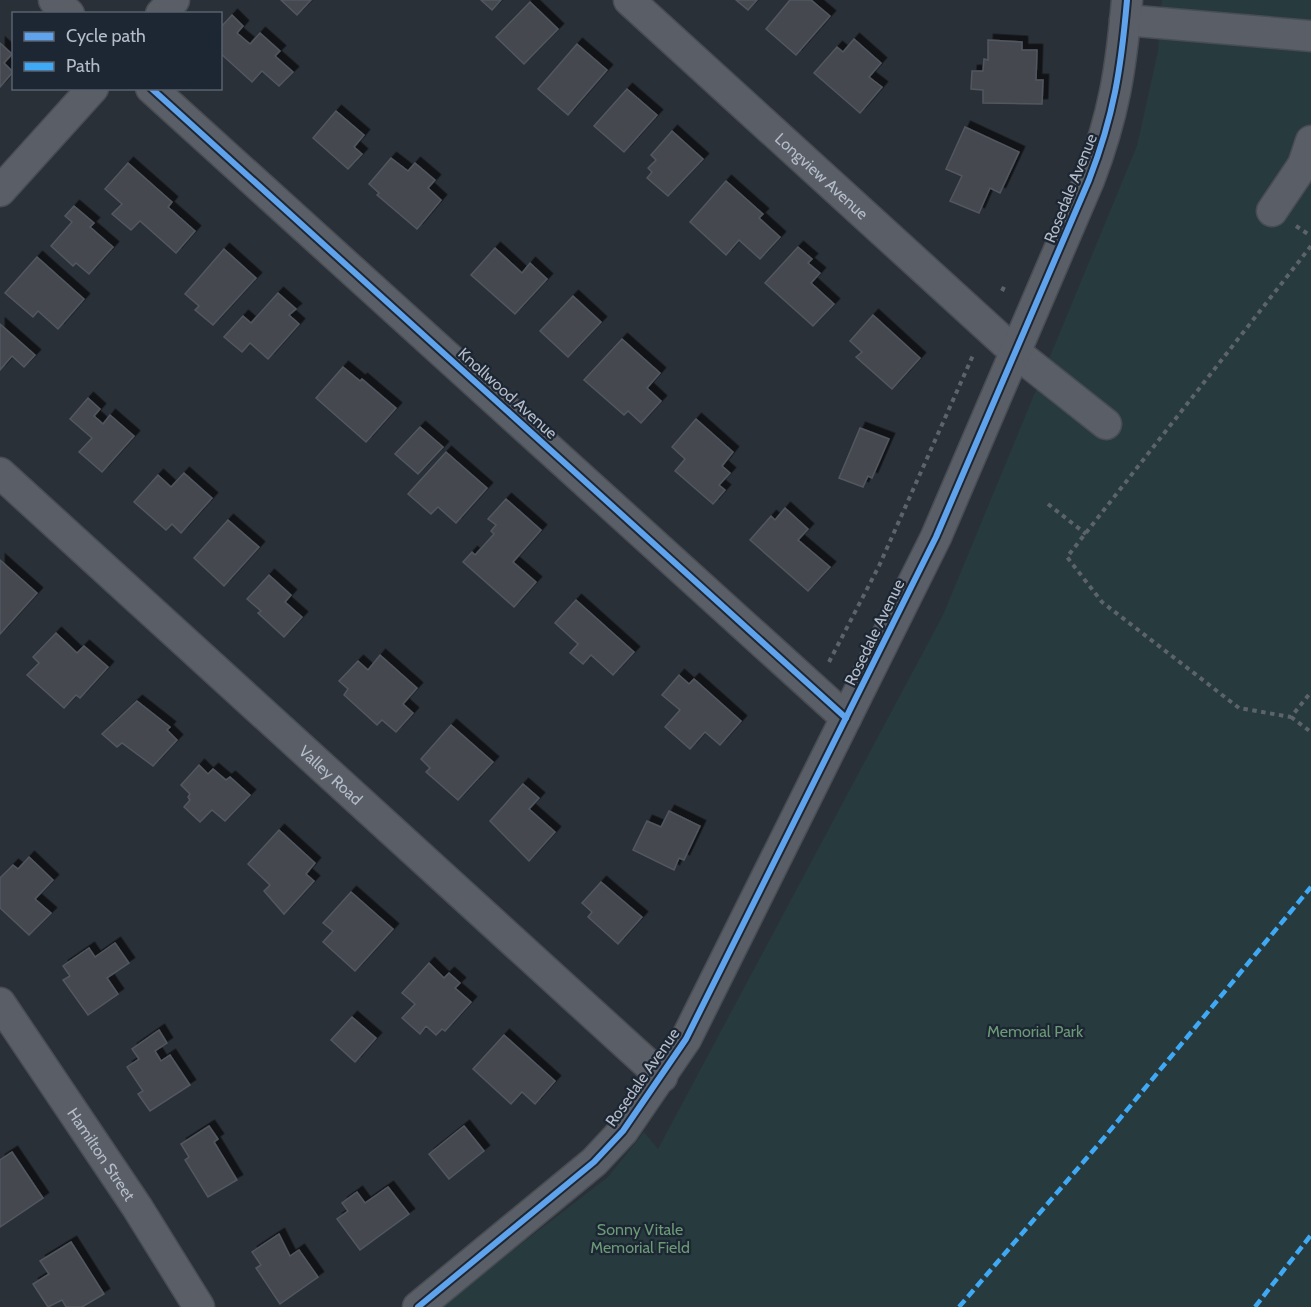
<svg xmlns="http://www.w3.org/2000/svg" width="1311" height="1307" viewBox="0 0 1311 1307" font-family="Cabin,sans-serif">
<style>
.green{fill:#273a3e}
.building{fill:#444950;stroke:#52575f;stroke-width:1.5;filter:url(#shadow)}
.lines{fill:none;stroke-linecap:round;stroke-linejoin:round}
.minor-casing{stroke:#484c53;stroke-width:33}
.path{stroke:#5d636a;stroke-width:4;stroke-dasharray:4.5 4.5;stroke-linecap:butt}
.minor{stroke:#5a5e66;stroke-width:30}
.quiet{stroke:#3fa9f5;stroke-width:4.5;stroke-dasharray:9 4.5;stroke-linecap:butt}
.cycleway-casing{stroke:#1d2633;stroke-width:10}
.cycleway{stroke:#60a3ed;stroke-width:6}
.labels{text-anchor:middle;stroke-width:4.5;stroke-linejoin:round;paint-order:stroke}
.street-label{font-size:16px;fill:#b4bcc9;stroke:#1d2633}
.park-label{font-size:16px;fill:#6b9a76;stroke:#1d2633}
</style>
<defs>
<filter id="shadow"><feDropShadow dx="5.5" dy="-5.5" stdDeviation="0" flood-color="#0009"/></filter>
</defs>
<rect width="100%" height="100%" fill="#2a3038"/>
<path class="green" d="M 1162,0 L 1311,0 L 1311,1307 L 439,1307 L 608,1177 L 644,1132 L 658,1149 L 943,615 L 1137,146 L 1158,51 Z"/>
<g class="building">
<path d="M 281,0 L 311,0 L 297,15 Z"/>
<path d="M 481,0 L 501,0 L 492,10 Z"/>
<path d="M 736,0 L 757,0 L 748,10 Z"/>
<path d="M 790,0 L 811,0 L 830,16 L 796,55 L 766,29 Z"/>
<path d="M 530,2 L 558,29 L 524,64 L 496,37 Z"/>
<path d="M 232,15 L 243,26 L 237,33 L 250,44 L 260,33 L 280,51 L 275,56 L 293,72 L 279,86 L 262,71 L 252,82 L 220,53 L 220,28 Z"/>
<path d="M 854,39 L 881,63 L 869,77 L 882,87 L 860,113 L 814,73 L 837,47 L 843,52 Z"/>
<path d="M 988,40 L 1022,42 L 1022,50 L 1037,50 L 1036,80 L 1043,80 L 1042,104 L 983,103 L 983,90 L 971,89 L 972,71 L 983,71 L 984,59 L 988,60 Z"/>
<path d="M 0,43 L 12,54 L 4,63 L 13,72 L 0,87 Z"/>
<path d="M 577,44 L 607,70 L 568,115 L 538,89 Z"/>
<path d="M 627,89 L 657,115 L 624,152 L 594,126 Z"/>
<path d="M 336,111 L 364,135 L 354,147 L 362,154 L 348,169 L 313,138 Z"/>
<path d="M 965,127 L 1019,152 L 1000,193 L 990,188 L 979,213 L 950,201 L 962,176 L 946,169 Z"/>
<path d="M 672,131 L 703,159 L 668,196 L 647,178 L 652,172 L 648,168 L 656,160 L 651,155 Z"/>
<path d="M 391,158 L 408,171 L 415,163 L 435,180 L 428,188 L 441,200 L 417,229 L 377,195 L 379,193 L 369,184 Z"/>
<path d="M 128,163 L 172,202 L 168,207 L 195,231 L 176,253 L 140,221 L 131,230 L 112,214 L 122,204 L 105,189 Z"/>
<path d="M 726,181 L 763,214 L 759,218 L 780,237 L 760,259 L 739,240 L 726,255 L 690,222 Z"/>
<path d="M 74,206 L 94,223 L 90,227 L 113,247 L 89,274 L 76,263 L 73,266 L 51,246 L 72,222 L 65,216 Z"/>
<path d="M 798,247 L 812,259 L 808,263 L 820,273 L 811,283 L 834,304 L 813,326 L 765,283 Z"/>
<path d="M 495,248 L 522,273 L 530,263 L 547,279 L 515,314 L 471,275 Z"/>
<path d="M 224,249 L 256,278 L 213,325 L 195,310 L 199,306 L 185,294 Z"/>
<path d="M 37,257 L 84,299 L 58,329 L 38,311 L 33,317 L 5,293 Z"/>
<path d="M 278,293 L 296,309 L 289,315 L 299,324 L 268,359 L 250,343 L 242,352 L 224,337 L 243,316 L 251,323 Z"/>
<path d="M 573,296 L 601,322 L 568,357 L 540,331 Z"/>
<path d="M 873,315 L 920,358 L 892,389 L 856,357 L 862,352 L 850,341 Z"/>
<path d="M 0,324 L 35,355 L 24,367 L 12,356 L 0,370 Z"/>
<path d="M 622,339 L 660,373 L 647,388 L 661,401 L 641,423 L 628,411 L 624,415 L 584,380 Z"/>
<path d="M 343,367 L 360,381 L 362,379 L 396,408 L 366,442 L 316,398 Z"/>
<path d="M 88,398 L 100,409 L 94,416 L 103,424 L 110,415 L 134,436 L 102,472 L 79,452 L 92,438 L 70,419 Z"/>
<path d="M 696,419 L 733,452 L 722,466 L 730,473 L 719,485 L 725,490 L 713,504 L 675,471 L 685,459 L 672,447 Z"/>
<path d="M 420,427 L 443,447 L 418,474 L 395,454 Z"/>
<path d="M 860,428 L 889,439 L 872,478 L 868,476 L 863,487 L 839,478 Z"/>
<path d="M 446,452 L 487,488 L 456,523 L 438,507 L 431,514 L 408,494 Z"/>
<path d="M 184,473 L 212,498 L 181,533 L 172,524 L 166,530 L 134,502 L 158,475 L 171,487 Z"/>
<path d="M 506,499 L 541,530 L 513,562 L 536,582 L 514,607 L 463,562 L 472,552 L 475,555 L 494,534 L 491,531 L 496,525 L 488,519 Z"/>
<path d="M 785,508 L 808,529 L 798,540 L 830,567 L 808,591 L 750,540 L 771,516 L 775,520 Z"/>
<path d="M 228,520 L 259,547 L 224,586 L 194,558 Z"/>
<path d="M 0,560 L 37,593 L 0,634 Z"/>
<path d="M 269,575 L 291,595 L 285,602 L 302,617 L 284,637 L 258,613 L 261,611 L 247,599 Z"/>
<path d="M 576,600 L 634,652 L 613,675 L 591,655 L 583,664 L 570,653 L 578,644 L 555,623 Z"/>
<path d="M 56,633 L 77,653 L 84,646 L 108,667 L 80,698 L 76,695 L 64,708 L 27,675 L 39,663 L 33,657 Z"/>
<path d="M 380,655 L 417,688 L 403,704 L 413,713 L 396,732 L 382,720 L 377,725 L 344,695 L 348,689 L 339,681 L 358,661 L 368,670 Z"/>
<path d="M 679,675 L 689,684 L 694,679 L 741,721 L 720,745 L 705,732 L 690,749 L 665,727 L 680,710 L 662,695 Z"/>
<path d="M 137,701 L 170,727 L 167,730 L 177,740 L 153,766 L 122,743 L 117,747 L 102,734 Z"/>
<path d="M 451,725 L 493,762 L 458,800 L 426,772 L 430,768 L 421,759 Z"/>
<path d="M 199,765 L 208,774 L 213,769 L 226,780 L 230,777 L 250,795 L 225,821 L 212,810 L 200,822 L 184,807 L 190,800 L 188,797 L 190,794 L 181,785 Z"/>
<path d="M 523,784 L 539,798 L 529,809 L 555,832 L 529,861 L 490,821 Z"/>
<path d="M 669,811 L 700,826 L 684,860 L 679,858 L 674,870 L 633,850 L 647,821 L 661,827 Z"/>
<path d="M 279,830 L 315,863 L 306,874 L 314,881 L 284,914 L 264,891 L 270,885 L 248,864 Z"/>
<path d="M 29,857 L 53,880 L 35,899 L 51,913 L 29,935 L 0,908 L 0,878 L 13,865 L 18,869 Z"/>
<path d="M 601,882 L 642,917 L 618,944 L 588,917 L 592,912 L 582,903 Z"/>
<path d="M 351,892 L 393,929 L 355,971 L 323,942 L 333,931 L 323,923 Z"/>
<path d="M 115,943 L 129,963 L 107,978 L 118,994 L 88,1015 L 63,980 L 70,976 L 63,966 L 89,948 L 95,957 Z"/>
<path d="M 429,963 L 444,978 L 449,973 L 460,983 L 455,988 L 471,1002 L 445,1031 L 442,1029 L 436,1035 L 426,1026 L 420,1034 L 402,1018 L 415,1004 L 402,993 Z"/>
<path d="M 352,1017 L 376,1038 L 355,1062 L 331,1040 Z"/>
<path d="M 159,1030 L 167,1043 L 155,1051 L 161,1061 L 170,1055 L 190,1085 L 150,1111 L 138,1094 L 143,1091 L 127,1067 L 139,1059 L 132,1049 Z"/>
<path d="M 504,1035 L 555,1081 L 535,1104 L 522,1092 L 511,1104 L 473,1069 Z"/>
<path d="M 209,1126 L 218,1139 L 214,1142 L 237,1180 L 208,1197 L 185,1160 L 189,1157 L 181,1144 Z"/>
<path d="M 464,1126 L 484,1151 L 449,1179 L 429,1154 Z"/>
<path d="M 12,1152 L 43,1198 L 0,1227 L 0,1160 Z"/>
<path d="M 388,1187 L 409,1214 L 360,1250 L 337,1219 L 348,1211 L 342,1203 L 357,1192 L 365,1203 Z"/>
<path d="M 279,1234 L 290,1256 L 299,1250 L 318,1277 L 280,1304 L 256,1268 L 261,1265 L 252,1252 Z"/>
<path d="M 71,1242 L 104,1294 L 82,1307 L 66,1307 L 62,1300 L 48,1307 L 33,1284 L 49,1274 L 40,1261 Z"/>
</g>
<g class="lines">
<g class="minor-casing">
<g id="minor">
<path d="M 54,0 L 69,14"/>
<path id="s1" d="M 629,0 L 1015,352 L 1106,424"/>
<path d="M 161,14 L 174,0"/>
<path d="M 1125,20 L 1311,36"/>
<path d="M 151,88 L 846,718"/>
<path d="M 0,191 L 93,88"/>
<path d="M 1272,211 L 1303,165 L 1311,141"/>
<path id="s2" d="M 0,473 L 662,1077"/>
<path id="s3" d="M 0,1003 L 137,1207 L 199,1307"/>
<path d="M 418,1307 L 594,1162 L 623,1131 L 686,1039 L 936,537 L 1089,180 C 1114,115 1121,69 1127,0"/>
</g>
</g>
<g class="path">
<path d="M 1296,226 L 1311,236"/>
<path d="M 1311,246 L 1067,557 L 1102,602 L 1239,708 L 1291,717 L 1311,692"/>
<path d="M 1002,291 L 1006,283"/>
<path d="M 1048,504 L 1086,534"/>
<path d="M 829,662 L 879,566 L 974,353"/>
<path d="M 1291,717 L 1311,732"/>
</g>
<use href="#minor" class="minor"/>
<g class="quiet">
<path d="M 959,1307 L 1103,1139 L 1311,887"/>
<path d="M 1255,1307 L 1311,1235"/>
</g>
<g class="cycleway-casing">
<g id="cycleway">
<path d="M 151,88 L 846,718"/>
<path d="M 418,1307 L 594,1162 L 623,1131 L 686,1039 L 936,537 L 1089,180 C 1114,115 1121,69 1127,0"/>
</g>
</g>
<use href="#cycleway" class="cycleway"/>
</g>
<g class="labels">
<g class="street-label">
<text dy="6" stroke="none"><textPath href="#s1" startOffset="261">Longview Avenue</textPath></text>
<text transform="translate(1070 188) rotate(-68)" y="6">Rosedale Avenue</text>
<text transform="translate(508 393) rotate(42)" y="6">Knollwood Avenue</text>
<text transform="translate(874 632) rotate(-64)" y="6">Rosedale Avenue</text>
<text dy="6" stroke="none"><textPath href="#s2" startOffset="448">Valley Road</textPath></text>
<text transform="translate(642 1077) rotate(-55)" y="6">Rosedale Avenue</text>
<text dy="6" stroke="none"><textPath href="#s3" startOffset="182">Hamilton Street</textPath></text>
</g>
<g class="park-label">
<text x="1035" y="1037">Memorial Park</text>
<text x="640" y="1235">Sonny Vitale<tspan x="640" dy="18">Memorial Field</tspan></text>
</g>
</g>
<rect x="12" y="12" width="210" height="78" fill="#1d2633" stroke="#59626f" stroke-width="1.5"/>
<rect x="24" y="32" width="30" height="9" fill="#60a3ed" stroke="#59626f" stroke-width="1.5"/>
<text x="66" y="42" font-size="18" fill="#b4bcc9">Cycle path</text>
<rect x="24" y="62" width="30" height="9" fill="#3fa9f5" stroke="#59626f" stroke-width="1.5"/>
<text x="66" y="72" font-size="18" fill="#b4bcc9">Path</text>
</svg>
